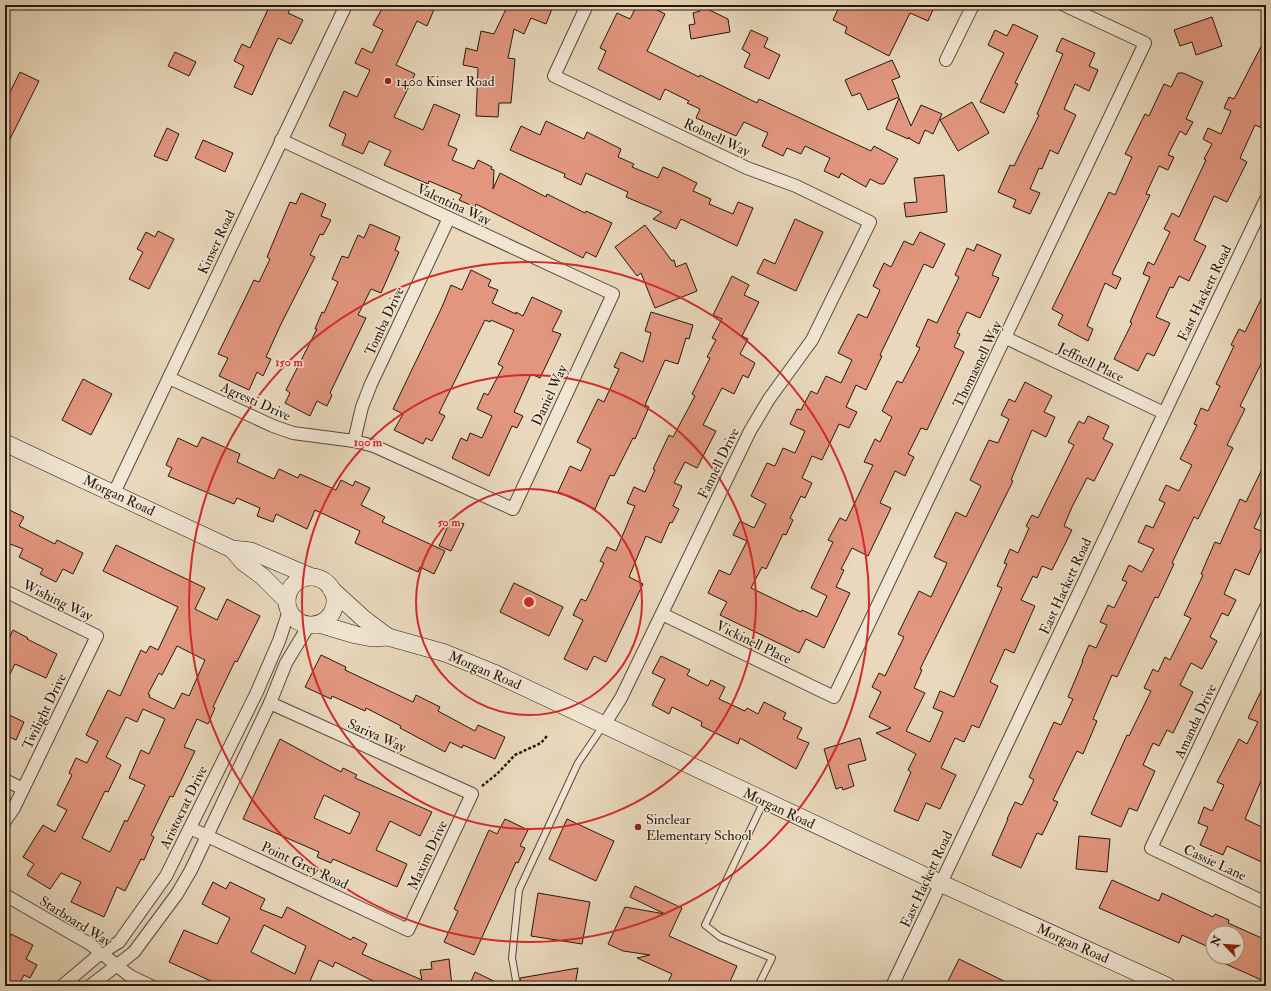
<svg xmlns="http://www.w3.org/2000/svg" width="1271" height="991" viewBox="0 0 1271 991" font-family="'IM FELL Double Pica',serif">
<style>
.building{fill:#e2967f;stroke:#26170b;fill-rule:evenodd}
.lines{fill:none;stroke-linecap:round;stroke-linejoin:round}
.lane-casing{stroke:#574737;stroke-width:8}
.street-casing{stroke:#574737;stroke-width:14}
.secondary-casing{stroke:#26170b;stroke-width:18}
.path{stroke:#26170b;stroke-width:2.5;stroke-dasharray:3 2;stroke-linecap:butt}
.lane{stroke:#f1e6d3;stroke-width:6}
.street{stroke:#f1e6d3;stroke-width:12}
.secondary{stroke:#f1e6d3;stroke-width:17}
.ring{fill:none;stroke:#d62828;stroke-width:2}
.poi-dot{fill:#8f2418;stroke:#f1e6d3;stroke-width:1.5}
.labels{text-anchor:middle;stroke-width:3;stroke-linejoin:round;paint-order:stroke}
.poi-label{font-size:14px;fill:#26170b;stroke:#f1e6d3;text-anchor:start}
.street-label{font-size:14px;fill:#26170b;stroke:#f1e6d3}
.centre{fill:#d62828;stroke:#f1e6d3;stroke-width:2}
.ring-label{font-size:12px;text-anchor:middle;font-weight:bold;fill:#d62828;stroke:#f1e6d3;stroke-width:3;stroke-linejoin:round;paint-order:stroke}
</style>
<rect width="100%" height="100%" fill="#e9d8bc"/>
<filter id="stains"><feTurbulence type="fractalNoise" baseFrequency=".005" numOctaves="4"/><feColorMatrix values="0 0 0 0 .2 0 0 0 0 .09 0 0 0 0 .02 0 0 0 .5 -.17"/></filter>
<radialGradient id="worn" r=".72"><stop offset=".6" stop-color="#630" stop-opacity="0"/><stop offset="1" stop-color="#630" stop-opacity=".3"/></radialGradient>
<g class="building">
<path d="M 270,5 L 292,5 L 288,13 L 303,20 L 291,44 L 278,38 L 252,95 L 234,87 L 244,66 L 234,61 L 242,44 L 250,48 Z"/>
<path d="M 384,5 L 436,5 L 427,26 L 417,21 L 396,65 L 415,74 L 394,117 L 423,130 L 434,104 L 460,115 L 448,145 L 457,149 L 452,160 L 474,169 L 478,160 L 492,167 L 491,169 L 494,170 L 493,189 L 500,173 L 546,197 L 547,194 L 585,213 L 586,211 L 612,223 L 596,257 L 586,252 L 583,258 L 476,204 L 475,207 L 459,200 L 462,195 L 429,181 L 428,184 L 384,165 L 391,151 L 369,141 L 363,154 L 342,145 L 346,134 L 329,126 L 344,91 L 357,97 L 370,70 L 355,63 L 362,48 L 372,53 L 383,30 L 373,25 Z"/>
<path d="M 503,5 L 544,5 L 552,9 L 546,24 L 531,18 L 524,34 L 514,29 L 508,58 L 515,59 L 511,103 L 499,103 L 498,117 L 476,116 L 478,68 L 463,65 L 466,48 L 477,51 L 481,31 L 494,34 L 507,7 Z"/>
<path d="M 637,5 L 647,5 L 665,14 L 647,51 L 699,77 L 700,75 L 757,103 L 759,99 L 871,151 L 874,146 L 898,159 L 884,184 L 880,184 L 870,179 L 866,187 L 841,173 L 839,178 L 824,171 L 830,158 L 805,146 L 801,154 L 787,148 L 783,156 L 762,146 L 768,133 L 744,122 L 736,136 L 696,118 L 700,109 L 687,103 L 689,101 L 665,89 L 660,100 L 598,69 L 606,51 L 600,48 L 617,13 L 630,19 Z"/>
<path d="M 699,5 L 728,19 L 730,32 L 691,39 L 689,25 L 695,24 L 693,13 L 700,11 Z"/>
<path d="M 840,5 L 935,5 L 928,21 L 910,13 L 889,56 L 845,33 L 847,27 L 833,20 Z"/>
<path d="M 1212,17 L 1222,46 L 1196,55 L 1192,42 L 1180,46 L 1174,30 Z"/>
<path d="M 1013,24 L 1038,36 L 1015,83 L 1018,84 L 1004,113 L 980,102 L 1004,53 L 988,45 L 995,30 L 1007,36 Z"/>
<path d="M 751,30 L 768,38 L 764,47 L 780,55 L 769,79 L 744,67 L 750,54 L 742,49 Z"/>
<path d="M 1266,37 L 1266,120 L 1262,128 L 1255,125 L 1240,158 L 1247,162 L 1227,202 L 1214,196 L 1194,240 L 1206,246 L 1189,281 L 1179,276 L 1173,288 L 1170,287 L 1156,317 L 1170,323 L 1154,356 L 1147,353 L 1138,371 L 1114,359 L 1132,323 L 1130,322 L 1150,277 L 1143,274 L 1148,262 L 1154,265 L 1170,232 L 1164,229 L 1172,213 L 1179,217 L 1206,160 L 1204,159 L 1212,144 L 1203,139 L 1208,128 L 1221,134 L 1231,111 L 1224,108 L 1229,97 L 1234,99 Z"/>
<path d="M 1062,38 L 1095,53 L 1089,66 L 1098,70 L 1089,91 L 1075,84 L 1064,109 L 1076,115 L 1058,154 L 1050,150 L 1042,169 L 1039,168 L 1030,189 L 1040,193 L 1030,214 L 1013,207 L 1016,200 L 998,192 L 1010,165 L 1014,166 L 1039,115 L 1037,114 L 1063,54 L 1056,51 Z"/>
<path d="M 175,52 L 196,62 L 189,76 L 168,66 Z"/>
<path d="M 892,60 L 900,77 L 892,80 L 899,97 L 868,110 L 860,93 L 852,96 L 845,80 Z"/>
<path d="M 20,72 L 39,81 L 5,149 L 5,102 Z"/>
<path d="M 1178,73 L 1183,73 L 1203,82 L 1186,119 L 1193,122 L 1186,135 L 1180,131 L 1168,155 L 1174,157 L 1168,170 L 1159,166 L 1146,194 L 1150,195 L 1112,274 L 1121,278 L 1116,289 L 1105,283 L 1087,326 L 1093,329 L 1088,341 L 1058,325 L 1063,315 L 1052,309 L 1109,192 L 1115,195 L 1132,157 L 1125,154 L 1145,114 L 1149,116 L 1164,84 L 1171,87 Z"/>
<path d="M 899,98 L 911,126 L 921,105 L 942,114 L 933,134 L 925,130 L 919,144 L 910,139 L 909,137 L 908,139 L 886,129 Z"/>
<path d="M 972,102 L 989,133 L 958,151 L 940,120 Z"/>
<path d="M 546,121 L 584,139 L 587,132 L 621,149 L 618,157 L 634,164 L 632,167 L 658,178 L 663,167 L 677,173 L 697,183 L 693,191 L 711,199 L 709,204 L 733,214 L 738,202 L 753,208 L 737,246 L 681,219 L 676,229 L 653,219 L 662,212 L 626,197 L 628,192 L 586,173 L 581,185 L 564,177 L 565,174 L 510,150 L 521,126 L 540,135 Z"/>
<path d="M 167,128 L 179,134 L 167,161 L 154,156 Z"/>
<path d="M 203,140 L 233,153 L 225,172 L 195,158 Z"/>
<path d="M 944,175 L 947,212 L 906,217 L 904,203 L 917,202 L 914,178 Z"/>
<path d="M 301,193 L 326,204 L 321,216 L 331,220 L 323,235 L 320,234 L 310,255 L 315,257 L 281,324 L 266,357 L 271,359 L 263,376 L 257,372 L 249,390 L 219,376 L 228,358 L 218,354 L 254,280 L 259,282 L 270,259 L 267,257 L 290,202 L 296,204 Z"/>
<path d="M 795,219 L 823,232 L 796,291 L 757,273 L 764,259 L 775,264 Z"/>
<path d="M 370,224 L 400,237 L 395,250 L 399,252 L 381,293 L 371,289 L 358,315 L 366,318 L 330,393 L 332,395 L 327,406 L 317,401 L 310,416 L 285,403 L 290,393 L 286,390 L 317,329 L 315,329 L 322,312 L 324,313 L 338,282 L 332,279 L 342,256 L 348,258 L 358,235 L 364,238 Z"/>
<path d="M 645,225 L 672,261 L 674,260 L 676,267 L 686,263 L 697,291 L 655,308 L 641,273 L 637,276 L 615,247 Z"/>
<path d="M 158,231 L 174,239 L 149,289 L 129,279 L 143,252 L 137,249 L 146,232 L 155,237 Z"/>
<path d="M 920,232 L 945,244 L 933,268 L 924,264 L 880,355 L 882,356 L 866,390 L 856,385 L 846,407 L 857,412 L 849,428 L 839,424 L 822,460 L 812,456 L 802,478 L 812,483 L 805,498 L 801,496 L 790,518 L 793,520 L 786,535 L 783,534 L 766,569 L 762,567 L 751,588 L 801,612 L 802,610 L 817,617 L 827,596 L 811,588 L 833,542 L 828,540 L 840,518 L 846,521 L 873,465 L 864,462 L 875,439 L 880,442 L 892,417 L 882,411 L 897,381 L 902,383 L 920,348 L 916,346 L 928,319 L 937,323 L 959,277 L 955,275 L 967,248 L 974,251 L 977,244 L 1001,255 L 992,275 L 999,278 L 980,318 L 967,312 L 957,333 L 960,334 L 954,347 L 964,352 L 927,430 L 921,428 L 908,454 L 914,457 L 905,476 L 895,471 L 880,503 L 891,508 L 868,556 L 852,548 L 841,569 L 844,570 L 836,587 L 850,593 L 824,648 L 806,639 L 799,653 L 720,615 L 727,602 L 708,593 L 719,570 L 730,575 L 747,541 L 733,535 L 740,521 L 754,528 L 766,504 L 751,496 L 767,463 L 775,466 L 783,448 L 795,453 L 805,431 L 790,424 L 797,409 L 801,410 L 811,391 L 817,394 L 826,376 L 841,383 L 852,360 L 838,353 L 858,314 L 867,318 L 880,290 L 873,286 L 884,263 L 891,267 L 904,241 L 913,245 Z"/>
<path d="M 471,270 L 491,280 L 488,286 L 498,290 L 492,303 L 516,314 L 516,312 L 523,316 L 532,297 L 562,311 L 552,331 L 561,334 L 540,378 L 531,374 L 514,412 L 523,416 L 517,428 L 512,426 L 489,476 L 452,458 L 461,438 L 467,441 L 470,433 L 482,438 L 492,416 L 477,409 L 484,393 L 488,395 L 503,367 L 498,364 L 514,330 L 491,320 L 490,322 L 485,320 L 439,413 L 445,416 L 432,441 L 426,438 L 423,444 L 394,430 L 403,414 L 393,409 L 442,307 L 451,285 L 462,290 Z"/>
<path d="M 732,276 L 749,285 L 744,295 L 759,302 L 742,336 L 748,339 L 740,354 L 755,363 L 748,378 L 743,375 L 734,394 L 722,388 L 703,425 L 716,431 L 697,468 L 685,462 L 674,483 L 682,486 L 673,506 L 679,509 L 672,523 L 670,522 L 661,543 L 646,536 L 629,577 L 643,584 L 606,662 L 594,656 L 587,670 L 564,659 L 583,620 L 573,615 L 581,599 L 586,601 L 604,563 L 600,561 L 607,547 L 616,551 L 635,506 L 627,503 L 634,487 L 645,492 L 655,470 L 653,469 L 669,435 L 673,437 L 695,396 L 692,394 L 710,358 L 707,357 L 716,340 L 712,338 L 722,319 L 713,315 Z"/>
<path d="M 1266,289 L 1266,354 L 1240,406 L 1245,409 L 1227,445 L 1233,448 L 1198,519 L 1194,517 L 1172,563 L 1174,564 L 1158,598 L 1155,597 L 1117,677 L 1112,675 L 1093,719 L 1097,721 L 1083,754 L 1077,751 L 1053,800 L 1058,802 L 1042,835 L 1037,833 L 1021,868 L 992,855 L 1008,819 L 1007,819 L 1015,802 L 1022,805 L 1034,780 L 1029,777 L 1054,722 L 1061,725 L 1073,699 L 1068,697 L 1083,661 L 1082,661 L 1089,645 L 1096,648 L 1107,625 L 1100,622 L 1108,605 L 1114,608 L 1127,582 L 1122,580 L 1129,565 L 1142,572 L 1154,549 L 1138,542 L 1146,525 L 1153,528 L 1165,503 L 1159,500 L 1166,485 L 1179,491 L 1192,465 L 1180,459 L 1197,425 L 1194,424 L 1201,408 L 1208,411 L 1220,386 L 1216,384 L 1234,346 L 1231,345 L 1239,329 L 1245,332 Z"/>
<path d="M 651,312 L 693,325 L 689,339 L 686,338 L 678,364 L 665,360 L 645,405 L 649,407 L 635,439 L 633,438 L 614,476 L 610,475 L 595,509 L 558,492 L 570,466 L 581,471 L 591,449 L 577,442 L 598,399 L 604,402 L 619,369 L 614,367 L 621,352 L 643,362 L 651,333 L 645,331 Z"/>
<path d="M 83,379 L 112,394 L 91,435 L 62,420 Z"/>
<path d="M 1025,382 L 1052,396 L 1044,412 L 1055,417 L 1046,437 L 1032,430 L 1011,480 L 1013,481 L 920,669 L 922,670 L 914,688 L 925,693 L 906,731 L 930,742 L 943,712 L 933,708 L 940,691 L 954,697 L 1002,588 L 997,586 L 1007,564 L 1004,563 L 1010,549 L 1018,553 L 1029,528 L 1026,526 L 1032,515 L 1038,518 L 1074,445 L 1068,442 L 1079,421 L 1084,424 L 1088,416 L 1109,426 L 1103,439 L 1113,444 L 1094,481 L 1087,478 L 1072,507 L 1064,526 L 1072,530 L 1052,570 L 1042,566 L 1037,578 L 1033,576 L 1021,600 L 1035,606 L 1014,653 L 1005,649 L 990,682 L 998,686 L 979,728 L 972,725 L 964,742 L 955,738 L 941,768 L 956,775 L 940,809 L 926,803 L 918,821 L 894,811 L 911,772 L 908,770 L 916,754 L 876,733 L 891,728 L 869,717 L 881,692 L 872,687 L 879,673 L 885,676 L 904,637 L 898,634 L 919,591 L 931,597 L 947,563 L 934,557 L 956,512 L 966,517 L 981,486 L 970,480 L 989,440 L 998,443 L 1009,419 L 1001,415 L 1009,399 L 1015,402 Z"/>
<path d="M 202,437 L 240,454 L 237,462 L 274,479 L 279,469 L 298,478 L 300,474 L 336,490 L 341,480 L 353,486 L 355,481 L 370,488 L 361,505 L 385,517 L 382,522 L 445,551 L 434,574 L 420,567 L 418,572 L 355,543 L 360,531 L 315,510 L 307,529 L 276,514 L 273,522 L 257,516 L 260,508 L 237,498 L 234,504 L 168,476 L 172,468 L 166,465 L 178,438 L 197,447 Z"/>
<path d="M 1266,461 L 1266,502 L 1254,528 L 1266,533 L 1266,538 L 1249,575 L 1235,569 L 1224,594 L 1236,600 L 1228,616 L 1222,613 L 1210,637 L 1217,641 L 1202,669 L 1191,663 L 1180,685 L 1193,692 L 1173,733 L 1167,730 L 1159,746 L 1153,743 L 1143,765 L 1155,771 L 1137,811 L 1129,808 L 1121,827 L 1091,814 L 1127,735 L 1129,736 L 1151,691 L 1144,688 L 1153,669 L 1158,672 L 1165,657 L 1170,660 L 1191,618 L 1184,615 L 1203,575 L 1201,574 L 1215,542 L 1220,544 L 1240,499 L 1246,502 Z"/>
<path d="M 5,508 L 24,517 L 19,526 L 55,544 L 57,540 L 83,553 L 73,574 L 63,569 L 56,582 L 40,574 L 43,569 L 19,557 L 23,549 L 5,542 Z"/>
<path d="M 451,519 L 464,524 L 451,551 L 439,546 Z"/>
<path d="M 116,545 L 205,588 L 195,609 L 217,620 L 227,599 L 260,616 L 237,662 L 235,661 L 213,707 L 215,708 L 208,724 L 197,719 L 184,747 L 195,751 L 173,797 L 170,796 L 156,825 L 151,835 L 154,837 L 144,860 L 141,859 L 125,891 L 117,887 L 104,917 L 71,902 L 81,882 L 61,873 L 50,889 L 27,875 L 34,864 L 23,857 L 43,825 L 55,832 L 67,810 L 57,805 L 72,775 L 69,773 L 76,758 L 87,763 L 98,741 L 86,735 L 108,690 L 120,696 L 141,650 L 146,653 L 150,646 L 158,650 L 178,607 L 103,571 ZM 177,646 L 205,660 L 189,696 L 182,693 L 174,709 L 149,697 L 150,695 L 148,694 L 159,673 L 162,675 ZM 143,709 L 165,719 L 149,754 L 141,750 L 129,778 L 145,785 L 127,822 L 125,820 L 110,852 L 82,838 L 105,791 L 108,792 L 121,765 L 106,757 L 126,717 L 137,722 Z"/>
<path d="M 514,583 L 563,607 L 549,636 L 500,612 Z"/>
<path d="M 13,630 L 28,638 L 27,639 L 57,654 L 46,678 L 15,664 L 5,684 L 5,647 Z"/>
<path d="M 321,655 L 346,667 L 345,670 L 413,702 L 416,695 L 440,707 L 438,711 L 475,731 L 478,725 L 505,737 L 495,759 L 463,745 L 462,748 L 450,742 L 445,752 L 400,728 L 401,726 L 366,708 L 365,711 L 332,696 L 331,699 L 305,687 Z"/>
<path d="M 661,656 L 690,670 L 687,675 L 708,686 L 711,680 L 725,687 L 719,699 L 745,711 L 747,708 L 758,714 L 764,702 L 786,713 L 783,719 L 802,728 L 797,738 L 809,743 L 796,769 L 740,738 L 738,744 L 701,726 L 702,722 L 672,707 L 669,714 L 652,705 L 665,679 L 652,673 Z"/>
<path d="M 1266,681 L 1266,769 L 1245,819 L 1266,829 L 1266,864 L 1227,846 L 1223,855 L 1200,845 L 1208,827 L 1198,823 L 1204,807 L 1212,811 L 1224,785 L 1217,782 L 1239,739 L 1247,744 L 1258,722 L 1248,718 Z"/>
<path d="M 5,713 L 24,722 L 16,740 L 5,735 Z"/>
<path d="M 860,738 L 866,760 L 848,765 L 854,786 L 843,790 L 842,787 L 836,789 L 824,749 Z"/>
<path d="M 280,739 L 341,772 L 343,768 L 357,775 L 355,778 L 432,812 L 420,836 L 390,821 L 376,850 L 407,864 L 397,887 L 333,859 L 331,863 L 317,857 L 319,852 L 243,819 ZM 324,795 L 360,813 L 350,834 L 314,818 Z"/>
<path d="M 505,819 L 528,830 L 520,846 L 525,848 L 518,863 L 516,862 L 474,955 L 444,942 L 458,911 L 454,909 L 489,830 L 497,834 Z"/>
<path d="M 567,819 L 614,841 L 596,881 L 549,859 Z"/>
<path d="M 1079,836 L 1110,839 L 1107,872 L 1076,869 Z"/>
<path d="M 1112,880 L 1159,901 L 1162,893 L 1213,917 L 1215,914 L 1229,920 L 1228,923 L 1266,940 L 1266,982 L 1210,957 L 1237,957 L 1237,933 L 1213,933 L 1213,949 L 1182,935 L 1179,943 L 1099,908 Z"/>
<path d="M 213,882 L 226,889 L 230,882 L 265,899 L 260,909 L 282,918 L 287,907 L 351,940 L 353,937 L 367,944 L 362,954 L 422,980 L 420,970 L 432,969 L 431,962 L 449,959 L 452,986 L 373,986 L 375,982 L 335,962 L 333,967 L 319,960 L 310,981 L 321,986 L 222,986 L 169,962 L 184,930 L 217,944 L 230,918 L 202,904 ZM 264,925 L 306,946 L 295,974 L 251,952 Z"/>
<path d="M 635,886 L 682,908 L 669,936 L 737,966 L 728,986 L 666,986 L 672,974 L 637,958 L 650,955 L 623,951 L 608,944 L 625,907 L 665,914 L 630,897 Z"/>
<path d="M 538,893 L 590,902 L 582,944 L 531,936 Z"/>
<path d="M 11,934 L 33,945 L 26,959 L 37,965 L 30,978 L 24,975 L 18,986 L 5,986 L 5,945 Z"/>
<path d="M 959,959 L 1014,986 L 958,986 L 948,981 Z"/>
<path d="M 578,968 L 575,986 L 521,986 L 520,978 Z"/>
<path d="M 475,972 L 504,986 L 469,986 Z"/>
</g>
<g class="lines">
<g class="lane-casing">
<g id="lane">
<path d="M 517,986 L 512,958 L 519,890 L 578,763 L 603,726"/>
<path d="M 758,986 L 772,958 L 720,937 L 705,925 L 764,801"/>
</g>
</g>
<g class="street-casing">
<g id="street">
<path d="M 587,5 L 554,76 L 747,168 L 796,186 L 870,222 L 812,340 L 769,399 L 750,431 L 621,698 L 604,725"/>
<path d="M 946,60 L 973,5"/>
<path d="M 1006,338 L 1164,413"/>
<path d="M 169,378 L 273,426 L 293,433 L 354,441 L 374,446 L 513,509 L 613,294 L 281,140"/>
<path d="M 354,441 L 362,407 L 371,384 L 449,218"/>
<path d="M 114,493 L 346,5"/>
<path d="M 5,591 L 97,636 L 14,808 L 5,821"/>
<path d="M 1266,607 L 1151,848 L 1266,903"/>
<path d="M 662,614 L 834,697 L 1145,43 L 1064,5"/>
<path d="M 5,780 L 23,789"/>
<path d="M 190,828 L 408,930 L 472,794 L 270,703"/>
<path d="M 5,895 L 90,944 L 130,976 L 151,986"/>
<path d="M 62,986 L 101,953 L 119,942 L 166,876 L 256,694 L 279,641 L 289,611"/>
<path d="M 90,986 L 134,952 L 177,894 L 191,870 L 207,836 L 270,703 L 286,663 L 309,625"/>
<path d="M 892,986 L 1266,199"/>
</g>
</g>
<g class="secondary-casing">
<g id="secondary">
<path d="M 5,443 L 232,549 L 251,551 L 312,577"/>
<path d="M 232,549 L 243,562 L 262,576 L 287,601"/>
<circle cx="311" cy="601" r="24"/>
<path d="M 331,589 L 364,619 L 388,637"/>
<path d="M 319,624 L 356,635 L 372,638 L 388,637 L 445,653 L 494,673 L 940,883 L 1167,986"/>
</g>
</g>
<path class="path" d="M 482,786 L 497,774 L 515,755 L 541,743 L 547,736"/>
<use href="#lane" class="lane"/>
<use href="#street" class="street"/>
<use href="#secondary" class="secondary"/>
</g>
<g class="ring">
<circle cx="529" cy="602" r="113"/>
<circle cx="529" cy="602" r="227"/>
<circle cx="529" cy="602" r="340"/>
</g>
<g class="poi-dot">
<circle cx="388" cy="81" r="4"/>
<circle cx="638" cy="827" r="4"/>
</g>
<g class="labels">
<g class="poi-label">
<text x="396" y="86">1400 Kinser Road</text>
<text x="646" y="824">Sinclear<tspan x="646" dy="16">Elementary School</tspan></text>
</g>
<g class="street-label">
<text transform="translate(717 137) rotate(25)" y="5">Robnell Way</text>
<text transform="translate(454 204) rotate(25)" y="5">Valentina Way</text>
<text transform="translate(216 242) rotate(-65)" y="5">Kinser Road</text>
<text transform="translate(1204 293) rotate(-64)" y="5">East Hackett Road</text>
<text transform="translate(384 321) rotate(-65)" y="5">Tomba Drive</text>
<text transform="translate(1091 362) rotate(26)" y="5">Jeffnell Place</text>
<text transform="translate(977 364) rotate(-64)" y="5">Thomasnell Way</text>
<text transform="translate(549 395) rotate(-65)" y="5">Daniel Way</text>
<text transform="translate(256 401) rotate(24)" y="5">Agresti Drive</text>
<text transform="translate(718 463) rotate(-64)" y="5">Fannell Drive</text>
<text transform="translate(119 495) rotate(25)" y="5">Morgan Road</text>
<text transform="translate(1065 586) rotate(-65)" y="5">East Hackett Road</text>
<text transform="translate(58 600) rotate(26)" y="5">Wishing Way</text>
<text transform="translate(754 642) rotate(26)" y="5">Vickinell Place</text>
<text transform="translate(485 670) rotate(23)" y="5">Morgan Road</text>
<text transform="translate(44 711) rotate(-64)" y="5">Twilight Drive</text>
<text transform="translate(1195 721) rotate(-65)" y="5">Amanda Drive</text>
<text transform="translate(377 735) rotate(24)" y="5">Sariya Way</text>
<text transform="translate(183 807) rotate(-64)" y="5">Aristocrat Drive</text>
<text transform="translate(779 808) rotate(25)" y="5">Morgan Road</text>
<text transform="translate(427 855) rotate(-65)" y="5">Maxim Drive</text>
<text transform="translate(1215 862) rotate(25)" y="5">Cassie Lane</text>
<text transform="translate(305 865) rotate(25)" y="5">Point Grey Road</text>
<text transform="translate(926 879) rotate(-65)" y="5">East Hackett Road</text>
<text transform="translate(76 921) rotate(32)" y="5">Starboard Way</text>
<text transform="translate(1073 943) rotate(24)" y="5">Morgan Road</text>
</g>
</g>
<circle cx="529" cy="602" r="6" class="centre"/>
<g class="ring-label">
<text x="289" y="366">150 m</text>
<text x="368" y="446">100 m</text>
<text x="449" y="526">50 m</text>
</g>
<rect width="1271" height="991" fill="none" stroke="#e9d8bc" stroke-width="20"/>
<rect x="6" y="6" width="1259" height="979" fill="none" stroke="#26170b" stroke-width="2"/>
<rect x="10" y="10" width="1251" height="971" fill="none" stroke="#26170b"/>
<g transform="translate(1225 945) rotate(295)"><circle r="19" fill="#f1e6d3" stroke="#a09383"/>
<path d="M0-3L7 15L0 10L-7 15Z" fill="#8f2418"/>
<text y="-6" font-size="11" font-weight="bold" text-anchor="middle" fill="#26170b">N</text>
</g>
<rect width="100%" height="100%" filter="url(#stains)"/>
<rect width="100%" height="100%" fill="url(#worn)"/>
</svg>
